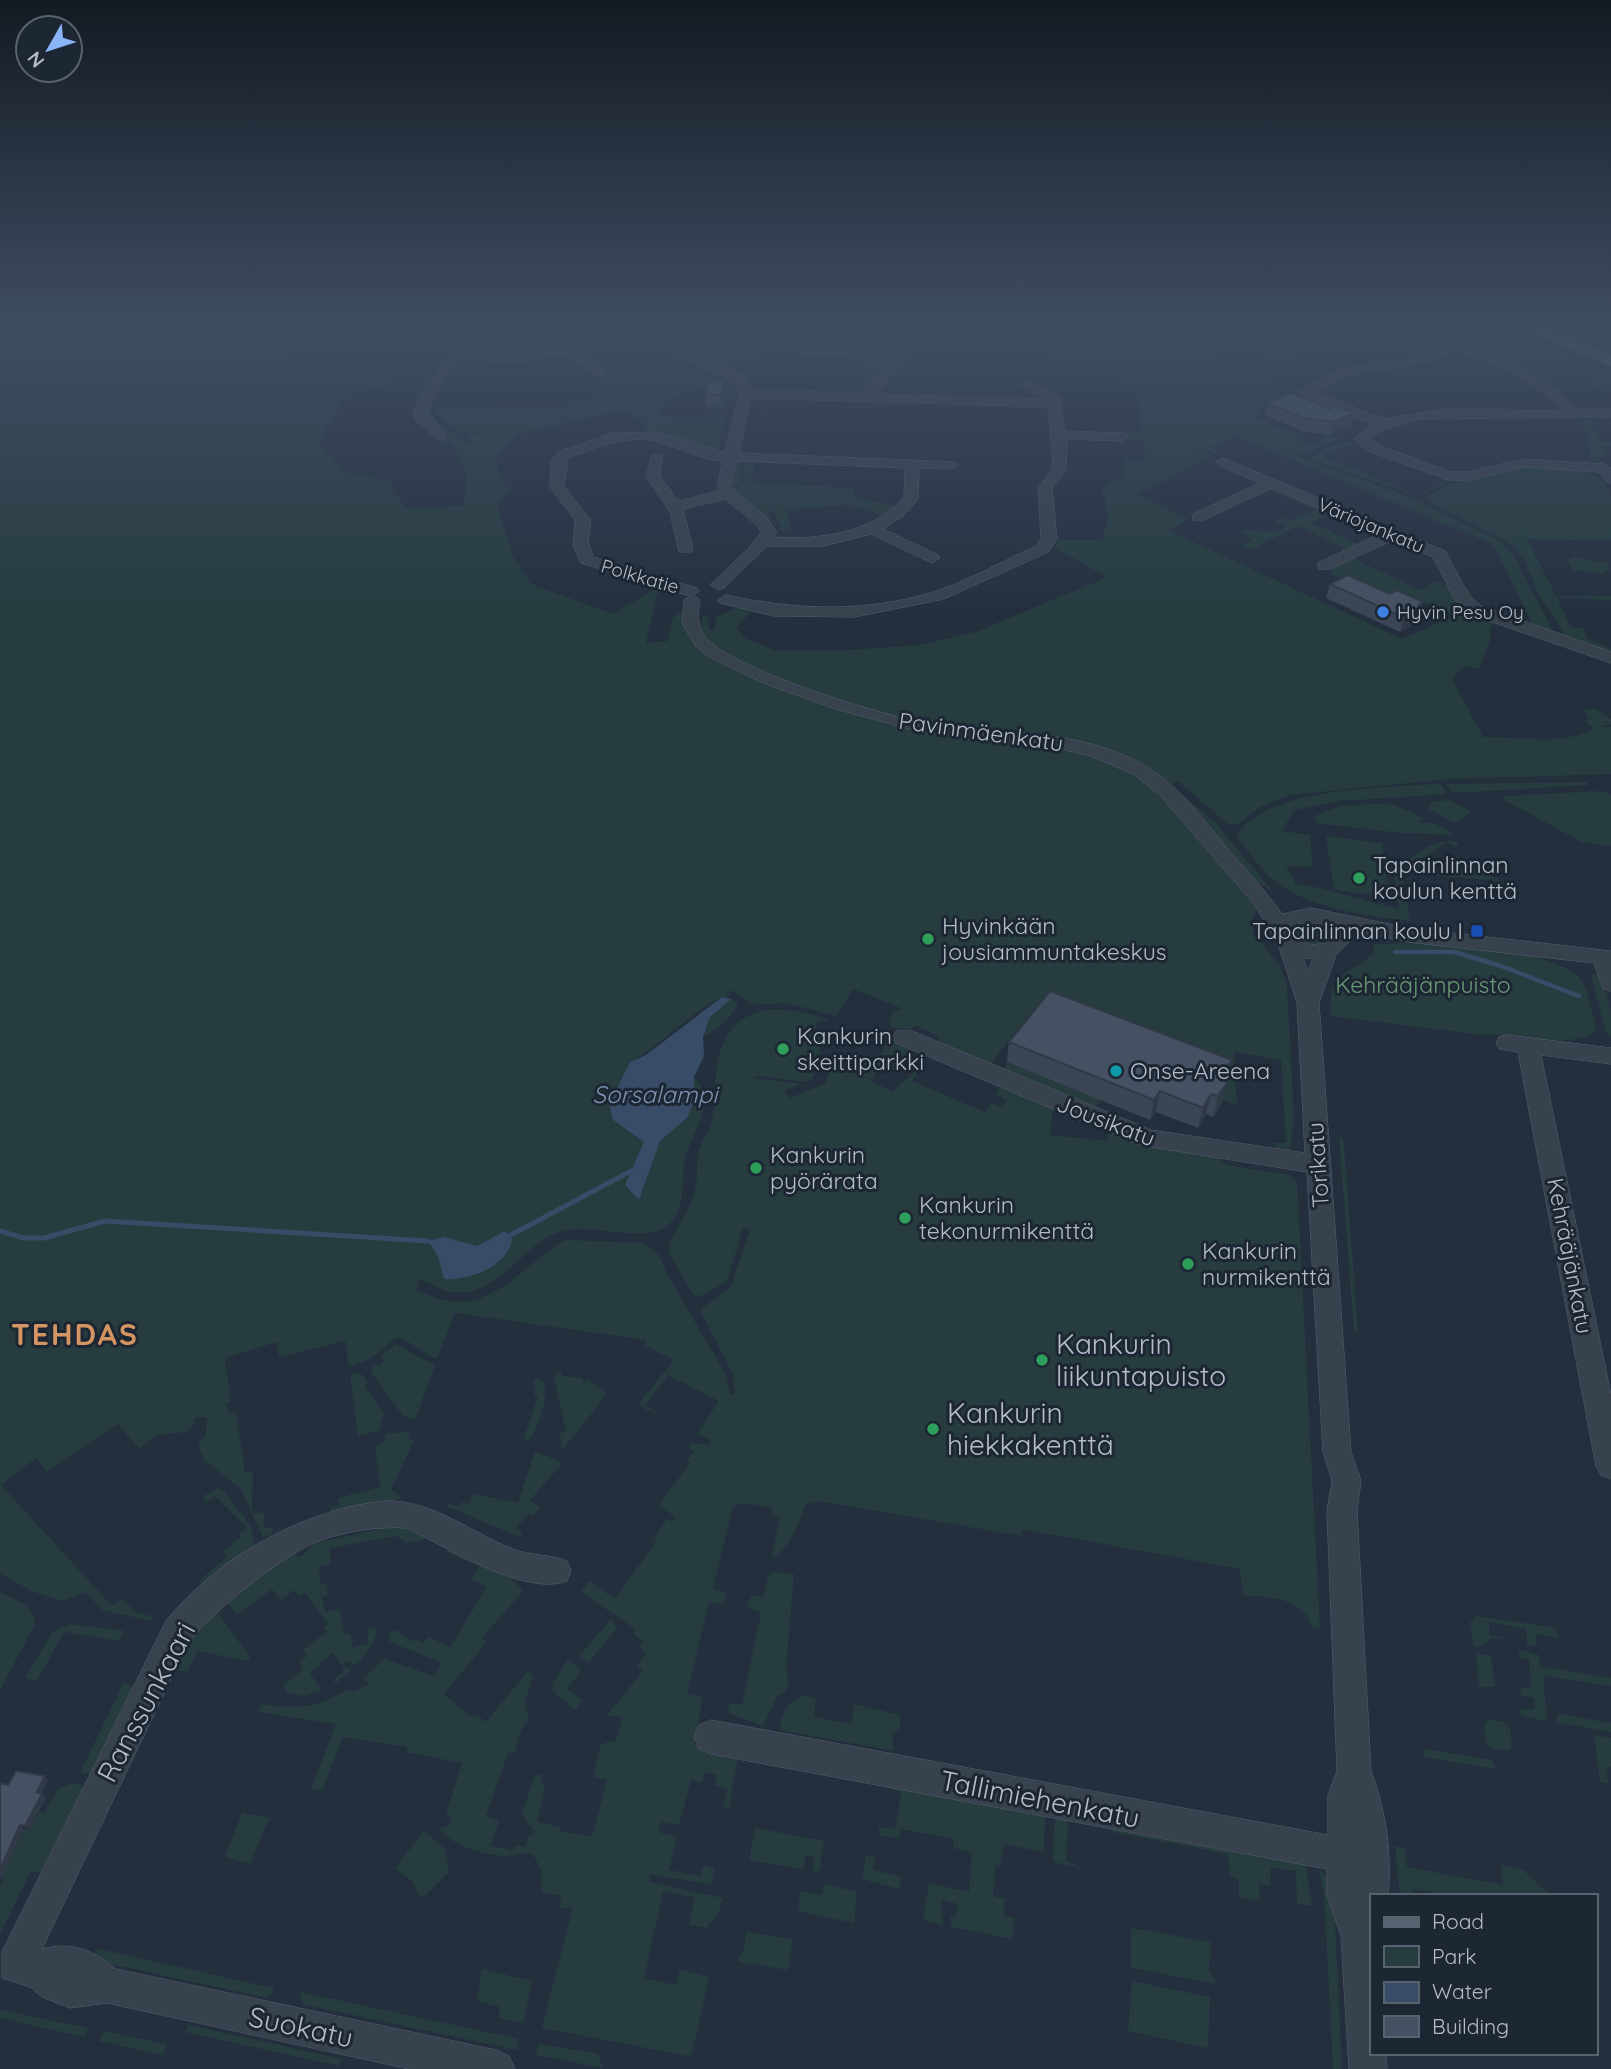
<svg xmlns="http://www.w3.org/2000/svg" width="1611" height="2069" viewBox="0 0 1611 2069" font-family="Quicksand,sans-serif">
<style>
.green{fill:#263c3f}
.water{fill:#394c67}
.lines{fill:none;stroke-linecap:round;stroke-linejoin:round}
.stream-far1{stroke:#394c67;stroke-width:4.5}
.stream{stroke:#394c67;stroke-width:5}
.minor-casing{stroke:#565f6c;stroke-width:1}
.major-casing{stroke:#414a57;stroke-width:2}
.minor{fill:#38414e;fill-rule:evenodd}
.major{fill:#56606e;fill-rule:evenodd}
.wall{fill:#3b4654}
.shaded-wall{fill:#303945}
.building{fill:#455162;stroke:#303945;stroke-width:2}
.shop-dot{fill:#3f7fe0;stroke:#1d2633;stroke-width:2.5}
.leisure-dot{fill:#2e9e5b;stroke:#1d2633;stroke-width:2.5}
.transit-dot{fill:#1a4fb4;stroke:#1d2633;stroke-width:2.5}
.culture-dot{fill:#0f9aa8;stroke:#1d2633;stroke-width:2.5}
.labels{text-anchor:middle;stroke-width:6;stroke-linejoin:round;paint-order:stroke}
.far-street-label{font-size:19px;fill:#b4bcc9;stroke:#1d2633}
.far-poi-label{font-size:19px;fill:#b4bcc9;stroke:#1d2633;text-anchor:start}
.street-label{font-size:23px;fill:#b4bcc9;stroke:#1d2633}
.poi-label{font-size:23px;fill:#b4bcc9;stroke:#1d2633;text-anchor:start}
.park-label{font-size:23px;fill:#6b9a76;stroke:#1d2633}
.water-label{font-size:24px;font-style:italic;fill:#7c92b1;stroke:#1d2633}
.near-poi-label{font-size:28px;fill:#b4bcc9;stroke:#1d2633;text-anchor:start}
.near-street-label{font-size:28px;fill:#b4bcc9;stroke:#1d2633}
.district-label{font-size:30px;font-weight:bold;letter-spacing:2px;fill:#d59563;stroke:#1d2633}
</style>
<rect width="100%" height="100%" fill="#242f3e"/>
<g class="green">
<path d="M 84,327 L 298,327 L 274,347 L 299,362 L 330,361 L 375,370 L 389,379 L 431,382 L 420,403 L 413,391 L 393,381 L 389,383 L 393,385 L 346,394 L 318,442 L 345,472 L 391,481 L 393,491 L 407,509 L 464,506 L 467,477 L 451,442 L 441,443 L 447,438 L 425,417 L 427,406 L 437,422 L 467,443 L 472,443 L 465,436 L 496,433 L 458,432 L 441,419 L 435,406 L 556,408 L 595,397 C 606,369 601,377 586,358 L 590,357 L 605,369 L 649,374 L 651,371 L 631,371 L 630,367 L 651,367 L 651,371 L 670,355 L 729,387 L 731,393 L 726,409 L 708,409 L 721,407 L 724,392 L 717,384 L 670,397 L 673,400 L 662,402 L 659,411 L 664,416 L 725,417 L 718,449 C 691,452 670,434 644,433 L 646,425 L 624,410 L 519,434 L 496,457 L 499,475 L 509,491 L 497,505 L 513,557 L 531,584 L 613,614 L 659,587 L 646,643 L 668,641 L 672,619 L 677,613 L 684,613 L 686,631 L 701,630 L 702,616 L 708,617 L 709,630 L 714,630 L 717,617 L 738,607 L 757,611 L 751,612 L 736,627 L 745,638 L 774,650 L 835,651 L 919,645 L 976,632 L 1107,577 L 1055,548 L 1059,540 L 1102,540 L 1109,517 L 1102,488 L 1123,474 L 1124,460 L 1145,461 L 1145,441 L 1117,439 L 1114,432 L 1137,433 L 1143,428 L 1134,384 L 1045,356 L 975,327 L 997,327 L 1061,344 L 1125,337 L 1123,327 L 1133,327 L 1134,331 L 1141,333 L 1139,336 L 1195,347 L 1241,364 L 1294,343 L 1356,335 L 1345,327 L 1497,328 L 1434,353 L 1432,352 L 1445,346 L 1403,332 L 1371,344 L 1399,362 C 1385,364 1375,350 1360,352 L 1372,362 L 1383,360 L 1388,363 L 1359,368 L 1370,364 L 1347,348 L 1308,353 L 1255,374 L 1298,390 L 1271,394 L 1280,398 L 1262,404 L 1278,410 L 1274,412 L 1259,406 L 1260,410 L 1257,412 L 1261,414 L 1257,419 L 1301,435 L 1294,439 L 1312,446 L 1325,440 L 1322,437 L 1341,438 L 1301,455 L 1271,446 L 1416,500 L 1501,541 L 1515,558 L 1555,635 C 1525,625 1477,619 1462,589 L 1468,589 L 1479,607 L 1533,625 L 1494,545 L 1236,436 L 1211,447 L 1221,454 L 1197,449 L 1214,456 L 1137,494 L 1189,519 L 1168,530 L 1402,639 L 1465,611 L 1495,622 L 1490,628 L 1490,640 L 1479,669 L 1464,666 L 1452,679 L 1483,737 C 1521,737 1559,746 1594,729 L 1585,720 L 1589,719 L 1584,710 L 1595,708 L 1611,719 L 1611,724 L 1600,727 L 1611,727 L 1611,774 L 1448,779 L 1290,795 L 1260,807 L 1238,824 L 1228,824 L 1178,781 L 1162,791 L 1180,808 L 1216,858 L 1259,904 L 1252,920 L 1253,933 L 1280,966 L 1287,985 L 1294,1119 L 1290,1154 L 1280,1153 L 1273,1143 L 1286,1143 L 1281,1060 L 1234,1052 L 1237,1105 L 1216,1098 L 1226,1080 L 1034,1008 L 990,1065 L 980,1066 L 949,1052 L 936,1035 L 915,1025 L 909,1031 L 891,1027 L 889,1020 L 893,1011 L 903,1009 L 853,989 L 836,1016 L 786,1003 L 752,1005 L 733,990 L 728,997 C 707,996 655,1051 630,1062 L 609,1104 L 613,1120 L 644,1142 L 625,1185 L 639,1200 L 660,1140 L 687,1118 L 694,1101 L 694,1077 C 697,1082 704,1089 704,1095 C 707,1116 691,1137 686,1156 C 680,1178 688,1209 667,1226 C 644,1245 592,1222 562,1231 C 521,1243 497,1302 448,1291 C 438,1289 428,1282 419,1279 L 417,1291 C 426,1293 434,1298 443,1300 C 494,1312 526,1262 565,1240 L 642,1243 C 658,1250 661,1258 667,1274 L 725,1373 L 730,1393 L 735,1395 L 733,1375 L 700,1310 L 730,1288 L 750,1230 L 743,1228 L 727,1281 L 701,1296 L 693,1295 L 669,1253 C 668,1235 691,1212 695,1190 C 698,1178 696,1165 698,1153 C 700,1142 708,1134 711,1124 C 717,1104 714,1080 718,1060 C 732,999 783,1004 829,1020 L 818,1022 L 813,1033 L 824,1035 L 812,1080 L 806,1082 L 761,1076 L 753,1078 L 802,1084 L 784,1090 L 790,1098 L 826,1083 L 835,1054 L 875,1065 L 889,1038 L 916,1048 L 897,1071 L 881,1067 L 870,1080 L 892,1092 L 915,1071 L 917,1074 L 912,1081 L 985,1112 L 992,1103 L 1001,1107 L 1007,1101 L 995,1094 L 1003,1084 L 1053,1105 L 1050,1135 L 1107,1141 L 1108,1128 L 1154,1145 L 1212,1153 L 1226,1165 L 1290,1175 L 1297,1183 L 1320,1629 L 1312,1627 C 1303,1597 1269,1597 1243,1595 L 1240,1569 L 1022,1529 L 1022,1536 L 818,1501 L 806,1504 C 798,1527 791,1545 771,1560 L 780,1517 L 772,1515 L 772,1508 C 758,1505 747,1502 733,1506 L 713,1588 L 727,1594 L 722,1604 L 709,1602 L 687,1694 L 703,1697 L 694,1744 L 738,1754 L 729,1808 L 723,1807 L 728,1789 L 715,1785 L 717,1775 L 705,1772 L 702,1783 L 691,1780 L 679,1825 L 661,1822 L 658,1832 L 677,1837 L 669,1870 L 700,1876 L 704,1865 L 715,1868 L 711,1885 L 651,1874 L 649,1882 L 723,1898 L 718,1914 L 706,1928 L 689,1925 L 695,1897 L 663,1892 L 644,1978 L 676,1985 L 680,1970 L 709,1977 L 692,2054 L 688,2056 L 542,2028 L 573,1907 L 559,1908 L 562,1896 L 542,1892 L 541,1870 L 533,1854 C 523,1851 515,1856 505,1856 C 481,1854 455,1847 439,1829 L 448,1826 L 452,1817 L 446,1815 L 462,1763 L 406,1752 L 408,1747 L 343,1737 L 322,1791 L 311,1789 L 336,1724 L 259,1712 L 262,1704 C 301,1710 313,1708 348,1690 L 355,1692 L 369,1683 L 363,1679 L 384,1659 L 434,1676 L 442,1663 L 390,1642 L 388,1637 L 391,1631 L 397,1631 L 411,1642 L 414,1639 L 424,1643 L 428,1637 L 450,1647 L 487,1587 L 471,1579 L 479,1566 L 446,1552 L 454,1542 L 492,1560 L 523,1591 L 482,1638 L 487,1642 L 444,1694 L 470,1716 L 477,1715 L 486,1722 L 528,1671 L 533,1676 L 525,1702 L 529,1719 L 521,1730 L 515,1753 L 508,1753 L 486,1816 L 499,1820 L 491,1846 L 512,1850 L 517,1845 L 525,1847 L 529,1836 L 536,1832 L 531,1829 L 522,1813 L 535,1775 L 542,1775 L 541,1784 L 545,1786 L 537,1822 L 561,1827 L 560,1831 L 592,1837 L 607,1780 L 593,1777 L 601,1744 L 616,1740 L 623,1717 L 607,1715 L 643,1671 L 637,1666 L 646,1654 L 639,1647 L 643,1641 L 634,1634 L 634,1628 L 581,1592 L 589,1581 L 615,1599 L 658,1539 L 651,1542 L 667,1519 L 672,1521 L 676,1517 L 658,1506 L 690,1463 L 687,1460 L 694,1451 L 689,1448 L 692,1443 L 709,1445 L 710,1440 L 697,1434 L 719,1401 L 668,1375 L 645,1406 L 663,1416 L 644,1409 L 639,1403 L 674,1360 L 644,1345 L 646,1340 L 455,1313 L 437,1359 C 422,1354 412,1340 396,1338 L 370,1359 L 349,1367 L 345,1341 L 279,1357 L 277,1342 L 228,1357 L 225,1360 L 231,1402 L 226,1404 L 230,1414 L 236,1412 L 245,1472 L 253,1471 L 252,1509 L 255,1514 L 264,1512 L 264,1528 L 273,1527 L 272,1534 L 263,1537 L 241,1489 L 204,1460 L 198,1445 L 206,1435 L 207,1417 L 195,1418 L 194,1425 L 186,1432 L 157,1435 L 139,1449 L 118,1424 L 47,1472 L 36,1458 L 1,1485 L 112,1606 L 122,1598 L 135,1612 L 154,1617 L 151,1621 L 102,1610 L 86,1592 L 62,1601 L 31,1591 L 0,1573 L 0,339 L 63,333 Z"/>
<path d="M 751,327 L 771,327 L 763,363 L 750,360 L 725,365 L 726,369 L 699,357 L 747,345 Z"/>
<path d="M 1505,333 L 1512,333 L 1584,361 L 1611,376 L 1611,391 L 1580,385 L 1557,388 L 1560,392 L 1556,392 L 1549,387 L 1599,379 L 1578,367 L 1544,375 L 1553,381 L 1541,383 L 1475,349 Z"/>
<path d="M 778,352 L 841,353 L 888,366 L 865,393 L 856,394 L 864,392 L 874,380 L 843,372 L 848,357 L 827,353 L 771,355 Z"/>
<path d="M 1580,420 L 1597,420 L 1599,424 L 1591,425 L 1601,441 L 1611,442 L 1611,447 L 1602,447 L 1608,455 L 1597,457 L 1601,465 L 1593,465 C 1584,448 1597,444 1578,421 Z"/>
<path d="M 1353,442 L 1355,442 L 1322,456 L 1417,495 L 1445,481 L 1427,471 L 1450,481 L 1417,496 L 1309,458 L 1340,443 Z"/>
<path d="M 741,460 L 739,477 L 743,484 L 747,483 L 744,475 L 746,460 L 755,460 L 751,483 L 855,488 L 852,497 L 898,507 L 885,516 L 848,505 L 786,510 L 791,531 L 782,531 L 774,511 L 768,512 L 775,530 L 729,488 L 740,485 L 728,485 L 734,461 Z"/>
<path d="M 1519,466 C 1548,468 1603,460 1611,497 C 1611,510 1611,528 1611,541 L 1527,539 L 1556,596 L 1611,596 L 1611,600 L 1557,598 L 1571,627 L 1585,629 L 1586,638 L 1611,649 L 1611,655 L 1563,638 L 1562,630 L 1539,595 L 1524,559 L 1513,545 L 1428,501 L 1428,496 L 1459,480 Z"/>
<path d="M 1275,488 L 1381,534 L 1376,539 L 1369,535 L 1373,532 L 1329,513 L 1311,523 L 1361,545 L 1337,556 L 1345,548 L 1298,526 L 1250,550 L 1240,546 L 1253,539 L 1242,534 L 1243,530 L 1274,532 L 1286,527 L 1276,521 L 1281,516 L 1291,521 L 1315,510 L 1268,489 Z"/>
<path d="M 1350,557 L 1420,590 L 1437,581 L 1449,587 L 1461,608 L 1448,613 L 1424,602 L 1414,607 L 1333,575 L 1331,569 Z"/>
<path d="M 1573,557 L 1608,563 L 1611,571 L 1603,571 L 1606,574 L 1573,570 L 1568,560 Z"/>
<path d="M 1587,782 L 1589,785 L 1452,793 L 1446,784 Z"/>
<path d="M 1440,784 L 1447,794 L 1339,801 L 1295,810 L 1281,831 L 1310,835 L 1313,867 L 1286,866 L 1296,884 C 1330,888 1365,902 1399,909 L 1394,872 C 1410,857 1437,835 1459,843 L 1456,847 L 1447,842 L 1402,873 L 1410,921 C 1369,916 1314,909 1280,885 C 1263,874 1250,852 1237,837 C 1259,787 1392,787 1440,784 Z"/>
<path d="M 1602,791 L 1611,795 L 1611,846 L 1582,842 L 1502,799 L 1505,796 Z"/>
<path d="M 1179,792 L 1215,822 L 1275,894 L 1248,875 Z"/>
<path d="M 1450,800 L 1472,812 L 1455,823 L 1428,809 L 1431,802 Z"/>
<path d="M 1389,803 L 1424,818 L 1417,822 L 1434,823 L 1455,835 L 1400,833 L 1316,823 L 1315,816 L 1340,806 Z"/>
<path d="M 1326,836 L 1382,843 L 1389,897 L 1334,890 Z"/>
<path d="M 1475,859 L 1478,861 L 1473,866 L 1513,888 L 1510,890 L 1492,880 L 1437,876 L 1439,872 L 1453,874 Z"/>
<path d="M 1306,922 L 1326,930 L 1327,941 L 1313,945 L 1297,939 L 1294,928 Z"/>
<path d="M 1419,943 L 1540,955 L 1541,959 C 1589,973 1585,982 1596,1027 L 1593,1033 C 1565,1050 1516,1031 1483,1035 L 1331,1016 C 1327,971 1347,977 1374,953 L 1374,944 Z"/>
<path d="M 1596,974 L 1602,976 L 1611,1012 L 1611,1036 L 1606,1033 L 1592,979 L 1591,975 Z"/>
<path d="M 731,999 L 738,1004 C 730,1020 718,1029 703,1037 L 710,1017 Z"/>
<path d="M 1007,1062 L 1101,1100 L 1092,1112 L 1002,1074 Z"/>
<path d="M 1339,1138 L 1343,1138 L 1344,1146 L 1358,1332 L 1354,1332 Z"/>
<path d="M 395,1344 L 435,1365 L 415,1420 L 403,1416 L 371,1372 L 374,1364 L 379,1366 L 384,1362 L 380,1357 Z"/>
<path d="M 560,1371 L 562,1376 L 582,1378 L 584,1384 L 588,1379 L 607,1394 L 562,1450 L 560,1433 L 566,1432 L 554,1377 Z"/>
<path d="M 359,1372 L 368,1381 L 365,1387 L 384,1414 L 379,1428 L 381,1430 L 358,1436 L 350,1375 Z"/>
<path d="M 535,1378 L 543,1381 C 550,1393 539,1431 527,1441 L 524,1438 L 538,1396 L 534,1395 L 536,1386 L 533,1385 Z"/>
<path d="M 411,1431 L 408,1438 L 414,1441 L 391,1489 L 402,1498 L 330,1514 L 330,1507 L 339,1505 L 338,1498 L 380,1487 L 375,1447 L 386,1441 L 385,1434 Z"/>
<path d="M 535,1452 L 555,1459 L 561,1465 L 530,1500 L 540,1508 L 533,1516 L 529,1513 L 516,1528 L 523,1533 L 519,1537 L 447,1506 L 447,1503 L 459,1507 L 462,1502 L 469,1504 L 474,1494 L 518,1503 Z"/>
<path d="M 217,1488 L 223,1490 L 250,1525 L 256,1548 L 203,1587 L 199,1581 L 227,1557 L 223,1551 L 241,1537 L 239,1534 L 247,1528 L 215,1496 L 205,1503 L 204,1496 Z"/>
<path d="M 411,1523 L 428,1531 L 423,1541 L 405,1543 L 397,1536 L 330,1548 L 330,1564 L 319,1567 L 320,1584 L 332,1584 L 326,1586 L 328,1595 L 322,1597 L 325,1612 L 339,1609 L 344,1634 L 351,1634 L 352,1648 L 368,1644 L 368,1628 L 377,1629 C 375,1644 367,1654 356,1665 L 345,1661 L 343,1665 L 351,1670 L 336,1683 L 333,1680 L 345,1670 L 333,1653 L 310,1673 L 322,1691 L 303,1696 L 287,1692 L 283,1685 L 303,1670 L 299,1662 L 307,1656 L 303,1650 L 327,1632 L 324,1628 L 328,1624 L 305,1593 L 299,1596 L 294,1590 L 281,1600 L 272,1589 L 237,1615 L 226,1602 L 296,1547 L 299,1551 L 294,1555 L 301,1557 L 320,1538 L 324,1541 Z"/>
<path d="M 772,1572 L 794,1574 L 786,1669 L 789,1684 L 783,1694 L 778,1695 L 763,1726 L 729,1713 L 728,1703 L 742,1705 L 761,1613 L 747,1607 L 752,1595 L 764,1597 L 768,1576 Z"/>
<path d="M 0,1592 L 26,1605 L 34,1616 L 34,1626 L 0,1690 Z"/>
<path d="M 213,1606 L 250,1657 L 248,1661 L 198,1651 L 187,1672 L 171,1670 L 192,1630 L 203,1628 Z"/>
<path d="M 1475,1616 L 1556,1628 L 1558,1638 L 1535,1634 L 1537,1646 L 1527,1644 L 1526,1629 L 1489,1622 L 1490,1635 L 1506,1638 L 1491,1639 L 1481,1647 L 1474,1646 L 1470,1623 Z"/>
<path d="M 611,1619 L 617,1628 L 588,1663 L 579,1656 Z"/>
<path d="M 70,1624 L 124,1631 L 119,1641 L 64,1632 L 37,1681 L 25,1678 L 52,1633 Z"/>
<path d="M 1520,1650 L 1539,1655 L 1540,1666 L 1611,1678 L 1611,1686 L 1543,1676 L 1547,1721 L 1521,1716 L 1520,1709 L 1532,1710 L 1535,1707 L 1534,1698 L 1521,1695 L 1520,1688 L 1531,1688 L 1529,1659 L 1518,1657 Z"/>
<path d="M 1476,1653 L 1491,1656 L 1495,1687 L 1479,1687 Z"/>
<path d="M 568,1660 L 582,1670 L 567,1689 L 582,1701 L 575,1710 L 552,1690 L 554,1681 Z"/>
<path d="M 124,1682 L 137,1689 L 90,1774 L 80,1773 Z"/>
<path d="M 807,1695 L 816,1698 L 814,1717 L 851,1724 L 855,1704 L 900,1715 L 900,1728 L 892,1735 L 894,1751 L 780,1730 C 781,1712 788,1700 807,1695 Z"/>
<path d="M 1558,1714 L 1611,1723 L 1611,1732 L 1556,1722 Z"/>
<path d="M 1489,1720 L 1504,1722 L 1510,1728 L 1512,1747 L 1508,1751 L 1493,1749 L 1486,1742 L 1484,1724 Z"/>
<path d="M 1594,1735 L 1611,1738 L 1611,1767 L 1606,1767 L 1609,1784 L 1600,1782 Z"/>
<path d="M 1424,1749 L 1491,1760 L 1496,1769 L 1423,1757 Z"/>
<path d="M 74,1783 L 84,1786 L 41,1873 L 31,1871 L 0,1934 L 0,1886 L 4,1879 L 0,1876 L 24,1829 L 29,1830 L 39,1812 L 44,1813 L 59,1788 Z"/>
<path d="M 879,1785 L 1045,1811 L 1044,1852 L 1004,1844 L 1000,1866 L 996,1865 L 993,1896 L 1005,1899 L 1004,1916 L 1015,1918 L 1012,1939 L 952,1927 L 950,1917 L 956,1917 L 958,1904 L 941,1899 L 943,1925 L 923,1920 L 929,1883 L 969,1892 L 972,1853 L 953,1848 L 954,1839 L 901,1829 L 899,1838 L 879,1835 L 879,1827 L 893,1829 L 896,1826 L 901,1792 Z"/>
<path d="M 242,1813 L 269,1818 L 250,1864 L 225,1857 Z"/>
<path d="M 1055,1813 L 1093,1820 L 1092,1826 L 1068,1821 L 1066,1861 L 1083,1868 L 1053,1862 Z"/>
<path d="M 1113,1823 L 1305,1859 L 1312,1906 L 1297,1904 L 1296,1871 L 1271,1867 L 1270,1886 L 1259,1884 L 1260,1901 L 1239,1897 L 1239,1879 L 1230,1877 L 1228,1854 L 1112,1832 Z"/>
<path d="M 755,1828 L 824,1841 L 819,1871 L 812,1871 L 815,1856 L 805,1855 L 804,1869 L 749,1860 Z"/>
<path d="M 424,1831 L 445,1849 L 449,1872 L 425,1896 L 418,1895 L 413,1882 L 395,1868 Z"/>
<path d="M 1395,1846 L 1405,1848 L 1407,1867 L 1503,1885 L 1501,1865 L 1523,1870 L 1547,1892 L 1568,1896 L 1454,1896 L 1413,1889 L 1413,1896 L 1400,1896 Z"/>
<path d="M 866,1855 L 875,1856 L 873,1870 L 902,1877 L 899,1889 L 862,1879 Z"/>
<path d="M 1319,1869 L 1327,1877 L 1334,1901 L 1342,2069 L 1333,2069 L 1324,1893 Z"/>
<path d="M 824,1884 L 857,1892 L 854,1923 L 798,1911 L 800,1891 L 822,1895 Z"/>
<path d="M 1131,1928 L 1211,1942 L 1209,1971 L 1216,1984 L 1131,1968 Z"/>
<path d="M 746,1932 L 793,1939 L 788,1970 L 739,1962 L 739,1956 L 744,1951 Z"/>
<path d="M 99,1949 L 273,1988 L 273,1994 L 267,1998 L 87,1959 Z"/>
<path d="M 482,1969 L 532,1981 L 523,2023 L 498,2018 L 500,2007 L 477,2001 Z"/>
<path d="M 1132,1981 L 1210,1997 L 1208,2048 L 1128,2031 Z"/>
<path d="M 300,1992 L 519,2039 L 517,2050 L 302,2004 Z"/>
<path d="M 0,2010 L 88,2028 L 84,2037 L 0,2018 Z"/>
<path d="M 189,2025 L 342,2059 L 339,2066 L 185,2032 Z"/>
<path d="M 104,2031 L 166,2044 L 163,2055 L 99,2041 Z"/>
<path d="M 538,2044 L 598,2054 L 603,2068 L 536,2055 Z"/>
</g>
<g class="water">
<path d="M 722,997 L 731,999 L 710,1017 L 703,1037 L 704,1056 L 694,1077 L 694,1101 L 687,1118 L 660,1141 L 639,1200 L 625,1185 L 644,1142 L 613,1120 L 609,1104 L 630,1062 L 646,1055 Z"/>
<path d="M 505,1231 L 512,1240 C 507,1267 468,1281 444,1279 L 438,1256 L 428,1241 L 444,1237 L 477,1246 Z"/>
</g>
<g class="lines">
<path class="stream-far1" d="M 1395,952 L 1454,952 L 1501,966 L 1579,996"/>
<g class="stream">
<path d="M 0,1231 L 23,1238 L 44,1238 L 105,1221 L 428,1241"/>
<path d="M 509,1236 L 631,1171"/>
</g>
<g class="minor-casing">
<g id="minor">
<path d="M 412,327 C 433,327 440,344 459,350 C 488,361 527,353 556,347 L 547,335 L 550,327 L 562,327 L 559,335 L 568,344 L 598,337 L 648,335 L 648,327 L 660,327 L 660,337 L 665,340 L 743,376 L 753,390 L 862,393 L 886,365 L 844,356 L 805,355 L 801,354 L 801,348 L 844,348 L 891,359 L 924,333 L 930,337 L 928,340 L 899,366 L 876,394 L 1044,399 L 1020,384 L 1032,381 L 1060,398 L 1065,431 L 1122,433 L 1129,437 L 1122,441 L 1067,439 L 1066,470 L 1052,488 L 1057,539 L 1048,552 L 944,599 L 854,617 L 774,616 L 720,603 L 718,600 L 726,595 C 794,610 866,613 933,592 C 968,581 1003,561 1036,546 L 1041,539 L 1038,487 L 1051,472 L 1053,464 L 1048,407 L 751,398 L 739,453 L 956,462 L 958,465 L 951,469 L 919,468 L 918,499 L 903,516 L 883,529 L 938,555 L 940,558 L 932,563 L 871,534 L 823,546 L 767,546 L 724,588 L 718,590 L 710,585 L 750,547 L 761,532 L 759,527 L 725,499 L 683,509 L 693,549 L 691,552 L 679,552 L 670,512 L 646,476 L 652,455 L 662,455 L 660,476 L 678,501 L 719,491 L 717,487 L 723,461 C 701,460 680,448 659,442 C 629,433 596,448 568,458 L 564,487 L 591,520 L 588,541 L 593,557 L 697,588 L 699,591 L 693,595 L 700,600 C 698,612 697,625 704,636 C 730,669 881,715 925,723 C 993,734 1063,728 1128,757 C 1174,777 1200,816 1231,853 C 1249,873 1267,892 1282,914 L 1311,908 L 1408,928 L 1611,951 L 1611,991 L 1603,989 L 1594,963 L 1408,942 L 1348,930 L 1351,940 L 1336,955 L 1319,1003 L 1351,1452 L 1361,1481 L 1357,1511 L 1371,1771 C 1386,1811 1392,1853 1388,1896 L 1371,1896 L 1371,2053 L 1386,2053 L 1387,2069 L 1349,2069 L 1341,1936 L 1327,1895 L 1327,1869 L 711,1754 L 699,1749 L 694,1737 L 699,1725 L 711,1720 L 1328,1835 L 1328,1795 L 1337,1771 L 1327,1511 L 1332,1481 L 1323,1452 L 1307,1172 L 1139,1145 L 896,1043 L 893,1037 L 896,1031 L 912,1031 L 1151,1130 L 1305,1153 L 1297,1003 L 1278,944 L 1254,904 L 1160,795 L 1133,774 L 1091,756 L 1049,746 L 924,733 L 836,709 L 766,684 L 711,658 L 696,647 L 682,623 L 684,600 L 690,596 L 581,563 L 573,545 L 575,520 L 550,487 L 551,462 L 558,452 L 613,433 L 657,432 L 725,452 L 740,389 L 733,382 L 651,342 L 598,345 L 576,350 L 603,369 L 603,375 L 598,376 L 564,353 L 523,362 L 461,359 L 454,362 L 427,411 L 447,437 L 440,441 L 416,420 L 413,411 L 448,355 ZM 737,461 L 905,468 L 904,498 C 869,534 821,540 773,537 L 777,532 L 765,516 L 731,487 ZM 1310,922 L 1327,932 L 1329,939 L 1326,943 L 1311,945 L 1295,935 L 1293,926 ZM 1304,958 L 1313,958 L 1308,971 Z"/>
<path d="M 1494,327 L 1511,327 L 1469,346 C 1509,361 1547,377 1576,410 L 1611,409 L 1611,417 L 1420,419 L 1381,430 L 1370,439 L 1378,445 L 1451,472 L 1468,472 L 1524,459 L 1604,464 L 1611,468 L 1611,483 L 1606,482 L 1599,472 L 1524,467 L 1468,480 L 1449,480 L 1368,451 L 1354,439 L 1371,424 L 1308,400 L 1299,391 L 1341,369 L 1426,355 ZM 1458,351 C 1495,364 1536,379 1562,411 L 1445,409 L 1384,419 L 1315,392 L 1349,375 L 1429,362 Z"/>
<path d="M 1223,458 L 1445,551 L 1470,597 L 1481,606 L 1611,652 L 1611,663 L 1469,614 L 1455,600 L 1433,557 L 1393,540 L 1330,569 L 1318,569 L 1318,563 L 1380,534 L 1272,488 L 1203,520 L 1193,520 L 1193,514 L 1260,483 L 1218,465 L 1216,462 Z"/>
<path d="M 1507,1035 L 1611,1048 L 1611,1064 L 1541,1055 L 1611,1395 L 1611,1479 L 1601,1475 L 1596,1466 L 1518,1052 L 1499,1049 L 1496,1043 L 1499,1037 Z"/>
<path d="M 387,1501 C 432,1500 472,1533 513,1549 C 530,1556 550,1554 567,1561 L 571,1571 L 567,1581 C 525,1597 446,1547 407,1528 C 379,1526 348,1531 321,1540 C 283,1554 213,1611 188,1643 L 42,1949 C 70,1941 94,1950 116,1969 L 496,2050 L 509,2056 L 515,2069 L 409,2069 L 107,2003 L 70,2008 L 42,1997 L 30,1987 L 2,1978 L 2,1952 L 166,1621 C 218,1557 305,1508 387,1501 Z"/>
</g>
</g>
<g class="major-casing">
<path id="major" d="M 1521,327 L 1542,327 L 1611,355 L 1611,366 Z"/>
</g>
<use href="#minor" class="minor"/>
<use href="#major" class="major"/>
</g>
<g class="wall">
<path d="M 724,382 L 724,394 L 721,407 L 706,407 L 705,394 Z"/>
<path d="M 1268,403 L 1352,426 L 1330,435 L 1302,431 L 1265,415 Z"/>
<path d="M 1330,584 L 1390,594 L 1422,606 L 1424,607 L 1420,621 L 1400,632 L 1326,598 Z"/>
<path d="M 1009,1042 L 1232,1060 L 1226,1081 L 1221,1104 L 1213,1117 L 1206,1114 L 1198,1128 L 1156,1112 L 1150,1120 L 1007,1062 Z"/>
</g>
<g class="shaded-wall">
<path d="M 724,382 L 724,394 L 721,407 L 721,395 Z"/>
<path d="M 1355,413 L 1352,426 L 1330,435 L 1333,422 Z"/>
<path d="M 1423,602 L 1421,609 L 1424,607 L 1420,621 L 1400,632 L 1404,618 L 1419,605 Z"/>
<path d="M 1232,1060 L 1226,1080 L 1217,1095 L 1222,1075 Z"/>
<path d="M 1227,1083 L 1221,1104 L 1213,1117 L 1218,1096 Z"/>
<path d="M 1160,1091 L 1156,1112 L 1150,1120 L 1154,1100 Z"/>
<path d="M 1211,1094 L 1206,1114 L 1198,1128 L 1203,1108 Z"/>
<path d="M 45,1776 L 48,1780 L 41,1796 L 37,1792 Z"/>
<path d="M 42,1794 L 46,1798 L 29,1830 L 25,1826 Z"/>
<path d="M 20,1825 L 24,1829 L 0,1882 L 0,1870 Z"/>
</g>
<g class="building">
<path d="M 709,381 L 724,382 L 721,395 L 705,394 Z"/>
<path d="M 1292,393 L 1329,409 L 1336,406 L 1355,413 L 1333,422 L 1304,418 L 1268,403 Z"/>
<path d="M 1348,575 L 1390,594 L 1397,590 L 1423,602 L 1419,605 L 1424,607 L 1404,618 L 1330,584 Z"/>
<path d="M 1050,991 L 1232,1060 L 1222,1075 L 1227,1083 L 1218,1096 L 1211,1094 L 1203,1108 L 1160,1091 L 1154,1100 L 1009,1042 Z"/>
<path d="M 16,1771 L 45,1776 L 37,1792 L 42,1794 L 25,1826 L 20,1825 L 0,1870 L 0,1783 L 8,1785 Z"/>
</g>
<linearGradient id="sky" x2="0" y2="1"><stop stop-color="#141a22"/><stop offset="0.53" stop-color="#3f4d63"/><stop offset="1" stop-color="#3f4d63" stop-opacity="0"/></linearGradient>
<rect width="1611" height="617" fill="url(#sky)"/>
<circle class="shop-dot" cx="1383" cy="612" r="7"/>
<g class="leisure-dot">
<circle cx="1359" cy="878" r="7"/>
<circle cx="928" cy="939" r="7"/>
<circle cx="783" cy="1049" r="7"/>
<circle cx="756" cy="1168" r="7"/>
<circle cx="905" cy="1218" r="7"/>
<circle cx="1188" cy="1264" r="7"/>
<circle cx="1042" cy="1360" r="7"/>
<circle cx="933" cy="1429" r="7"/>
</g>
<rect class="transit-dot" x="1470" y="924" width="14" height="14" rx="3.5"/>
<circle class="culture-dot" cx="1116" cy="1071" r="7"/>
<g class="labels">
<g class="far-street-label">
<text transform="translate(1371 525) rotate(23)" y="7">Väriojankatu</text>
<text transform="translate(640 576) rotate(16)" y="7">Polkkatie</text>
</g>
<g class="far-poi-label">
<text x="1397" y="619">Hyvin Pesu Oy</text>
</g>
<g class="street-label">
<text transform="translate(981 732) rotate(8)" y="8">Pavinmäenkatu</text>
<text transform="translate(1106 1121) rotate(21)" y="8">Jousikatu</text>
<text transform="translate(1318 1165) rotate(-94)" y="8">Torikatu</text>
<text transform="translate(1570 1256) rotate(79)" y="8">Kehrääjänkatu</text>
</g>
<g class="poi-label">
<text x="1373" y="873">Tapainlinnan<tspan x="1373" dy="26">koulun kenttä</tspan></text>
<text x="942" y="934">Hyvinkään<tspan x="942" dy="26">jousiammuntakeskus</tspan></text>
<text x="1463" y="939" text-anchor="end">Tapainlinnan koulu I</text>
<text x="797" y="1044">Kankurin<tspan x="797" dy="26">skeittiparkki</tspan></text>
<text x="1130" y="1079">Onse-Areena</text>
<text x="770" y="1163">Kankurin<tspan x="770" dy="26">pyörärata</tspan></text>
<text x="919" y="1213">Kankurin<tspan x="919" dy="26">tekonurmikenttä</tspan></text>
<text x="1202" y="1259">Kankurin<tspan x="1202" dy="26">nurmikenttä</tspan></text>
</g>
<g class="park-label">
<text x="1423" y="993">Kehrääjänpuisto</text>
</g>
<g class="water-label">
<text x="655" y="1103">Sorsalampi</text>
</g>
<g class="near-poi-label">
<text x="1056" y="1354">Kankurin<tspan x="1056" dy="32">liikuntapuisto</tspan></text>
<text x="947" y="1423">Kankurin<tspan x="947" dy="32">hiekkakenttä</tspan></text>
</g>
<g class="near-street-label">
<text transform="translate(146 1702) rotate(-62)" y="10">Ranssunkaari</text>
<text transform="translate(1040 1799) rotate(11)" y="10">Tallimiehenkatu</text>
<text transform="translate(301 2027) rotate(12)" y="10">Suokatu</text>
</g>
<g class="district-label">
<text x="75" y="1345">TEHDAS</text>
</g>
</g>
<rect x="1370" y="1894" width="228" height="161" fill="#1d2633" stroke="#59626f" stroke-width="2"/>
<rect x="1384" y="1917" width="35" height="10" fill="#56606e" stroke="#59626f" stroke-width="2"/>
<text x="1432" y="1929" font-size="21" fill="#b4bcc9">Road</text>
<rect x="1384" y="1946" width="35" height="21" fill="#263c3f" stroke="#59626f" stroke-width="2"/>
<text x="1432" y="1964" font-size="21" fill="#b4bcc9">Park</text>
<rect x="1384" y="1982" width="35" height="21" fill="#394c67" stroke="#59626f" stroke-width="2"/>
<text x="1432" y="1999" font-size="21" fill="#b4bcc9">Water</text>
<rect x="1384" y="2016" width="35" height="21" fill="#455162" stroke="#59626f" stroke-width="2"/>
<text x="1432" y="2034" font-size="21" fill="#b4bcc9">Building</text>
<g transform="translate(49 49) rotate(231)"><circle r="33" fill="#1d2633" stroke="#59626f" stroke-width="2"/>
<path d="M0-5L12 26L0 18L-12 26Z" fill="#8ab4f8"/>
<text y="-10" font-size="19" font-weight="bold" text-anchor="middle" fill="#b4bcc9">N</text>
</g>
</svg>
